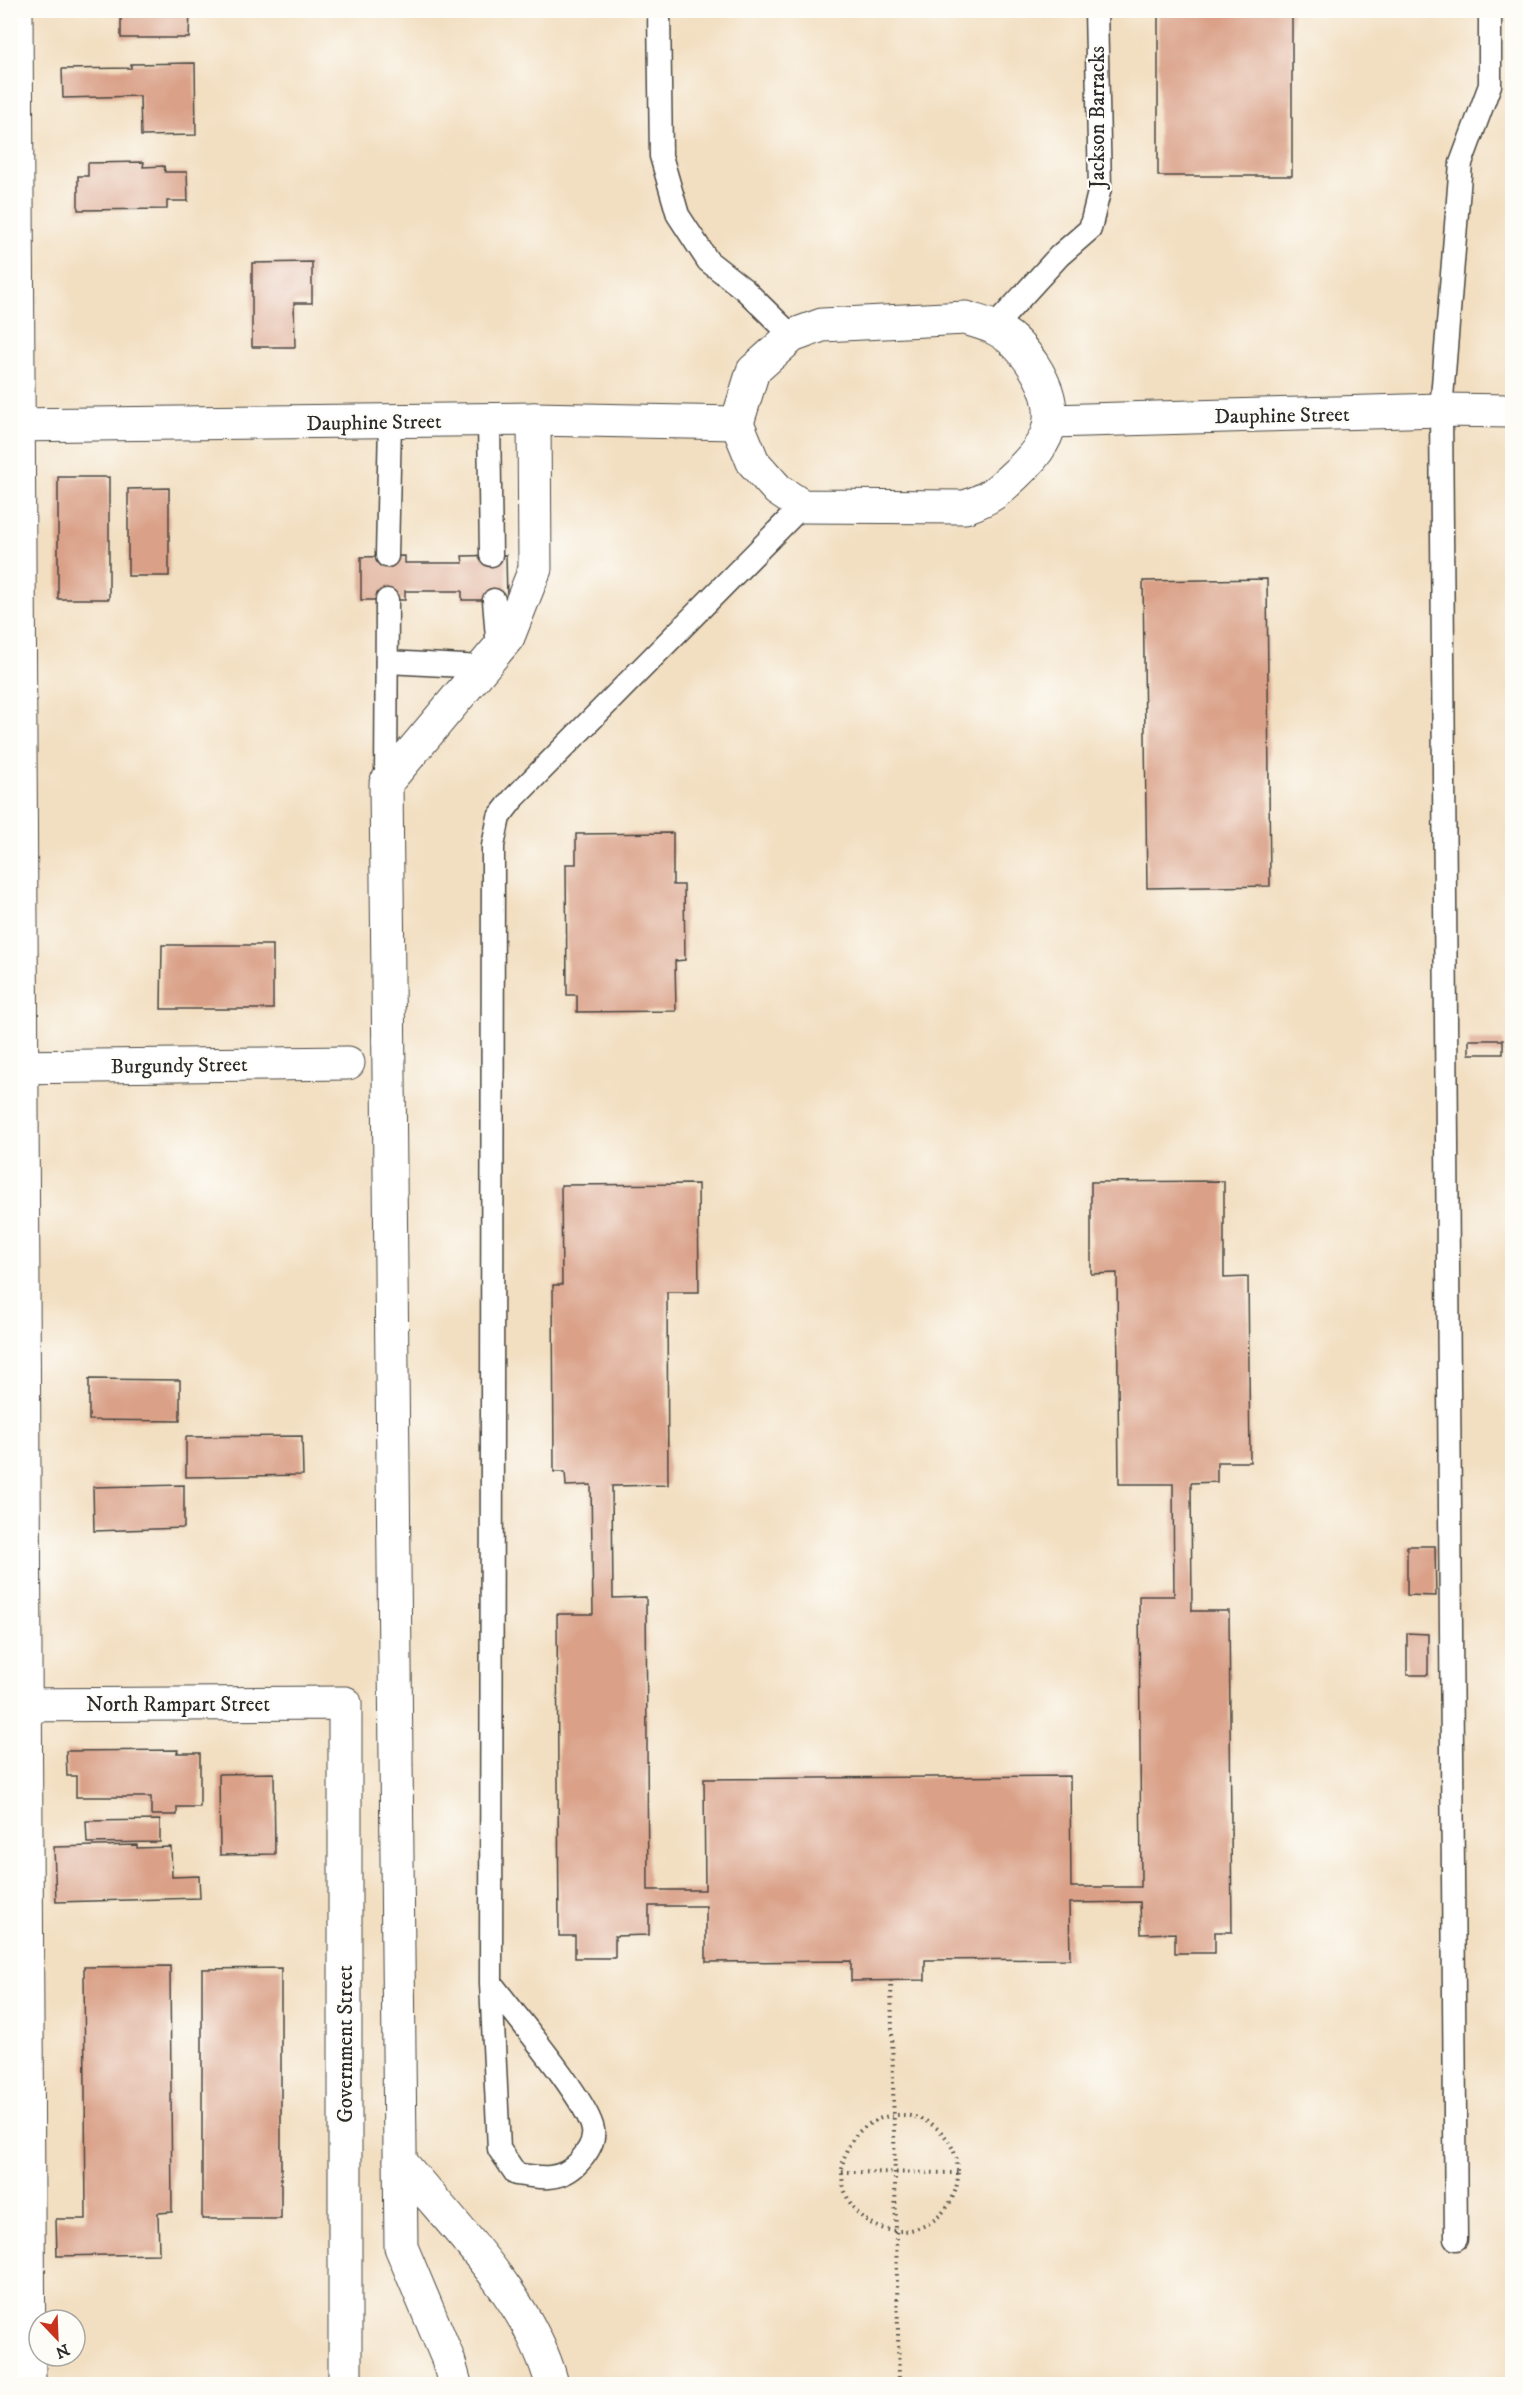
<svg xmlns="http://www.w3.org/2000/svg" width="1523" height="2395" viewBox="0 0 1523 2395" font-family="'IM FELL DW Pica',serif">
<style>
.building{fill:#daa188}
.lines{fill:none;stroke-linecap:round;stroke-linejoin:round}
.service-casing{stroke:#494641;stroke-width:25}
.minor-casing{stroke:#494641;stroke-width:35}
.path{stroke:#494641;stroke-width:4;stroke-dasharray:1.5 4.5;stroke-linecap:butt}
.service{stroke:#fff;stroke-width:22}
.minor{stroke:#fff;stroke-width:33}
.labels{text-anchor:middle;stroke-width:4.5;stroke-linejoin:round;paint-order:stroke}
.street-label{font-size:21px;fill:#2b2b2b;stroke:#fdfcf7}
</style>
<rect width="100%" height="100%" fill="#fdfcf7"/>
<filter id="ink" filterUnits="userSpaceOnUse"><feTurbulence type="fractalNoise" baseFrequency=".0167" numOctaves="2"/><feDisplacementMap in="SourceGraphic" scale="12" xChannelSelector="R" yChannelSelector="G"/><feConvolveMatrix kernelMatrix="1 2 1 2 8 2 1 2 1" color-interpolation-filters="sRGB"/></filter>
<filter id="wash" filterUnits="userSpaceOnUse"><feTurbulence type="fractalNoise" baseFrequency=".008" numOctaves="4" result="noise"/><feDisplacementMap in="SourceGraphic" scale="24" xChannelSelector="R" yChannelSelector="G"/><feGaussianBlur stdDeviation="1.35" result="paint"/><feColorMatrix in="noise" values="0 0 0 0 0 0 0 0 0 0 0 0 0 0 0 0 0 1.4 0 .05"/><feComposite in="paint" operator="in"/></filter>
<g filter="url(#wash)">
<rect width="100%" height="100%" fill="#f2dec0"/>
<g id="blocks">
<g class="building">
<path d="M 121,10 L 190,10 L 189,38 L 121,38 Z"/>
<rect x="1158" y="10" width="134" height="166"/>
<path d="M 195,63 L 196,135 L 141,136 L 140,96 L 63,98 L 62,69 L 131,68 L 131,64 Z"/>
<path d="M 144,162 L 143,167 L 164,166 L 165,172 L 187,172 L 188,201 L 167,201 L 167,209 L 78,210 L 78,176 L 88,176 L 88,163 Z"/>
<path d="M 312,262 L 312,303 L 294,303 L 295,347 L 252,347 L 252,263 Z"/>
<rect x="58" y="477" width="51" height="122"/>
<path d="M 169,488 L 169,576 L 128,576 L 128,489 Z"/>
<path d="M 506,555 L 507,600 L 462,600 L 462,591 L 405,591 L 405,600 L 361,600 L 361,557 L 405,556 L 405,563 L 463,563 L 462,556 Z"/>
<path d="M 1267,579 L 1270,886 L 1147,888 L 1143,581 Z"/>
<path d="M 673,833 L 673,885 L 684,885 L 685,960 L 675,961 L 676,1011 L 577,1012 L 577,995 L 567,995 L 566,864 L 576,864 L 576,834 Z"/>
<path d="M 162,945 L 273,945 L 273,1009 L 161,1009 Z"/>
<rect x="1469" y="1040" width="34" height="14"/>
<path d="M 1224,1181 L 1224,1278 L 1248,1277 L 1250,1462 L 1217,1462 L 1217,1482 L 1191,1483 L 1192,1611 L 1229,1611 L 1232,1932 L 1215,1932 L 1215,1953 L 1175,1953 L 1175,1933 L 1141,1934 L 1140,1902 L 1069,1903 L 1070,1959 L 925,1960 L 925,1980 L 851,1981 L 851,1961 L 706,1962 L 706,1906 L 649,1906 L 649,1935 L 615,1936 L 615,1958 L 575,1958 L 575,1936 L 559,1936 L 557,1614 L 593,1614 L 591,1485 L 566,1486 L 565,1472 L 554,1472 L 553,1285 L 562,1285 L 561,1185 L 698,1184 L 699,1292 L 667,1292 L 668,1485 L 612,1486 L 613,1598 L 646,1597 L 648,1890 L 705,1890 L 704,1779 L 1070,1776 L 1071,1887 L 1141,1887 L 1139,1596 L 1174,1596 L 1173,1484 L 1119,1484 L 1117,1273 L 1091,1274 L 1091,1182 Z"/>
<path d="M 89,1379 L 180,1380 L 180,1421 L 89,1420 Z"/>
<path d="M 302,1436 L 303,1475 L 186,1477 L 186,1437 Z"/>
<path d="M 184,1485 L 184,1528 L 94,1531 L 93,1487 Z"/>
<path d="M 1407,1546 L 1435,1546 L 1436,1596 L 1407,1595 Z"/>
<path d="M 1407,1633 L 1428,1634 L 1428,1675 L 1407,1675 Z"/>
<path d="M 178,1750 L 177,1753 L 200,1753 L 200,1807 L 177,1807 L 177,1815 L 151,1815 L 151,1797 L 76,1797 L 76,1776 L 67,1776 L 66,1751 Z"/>
<path d="M 274,1773 L 275,1854 L 220,1855 L 219,1774 Z"/>
<path d="M 160,1820 L 160,1842 L 87,1843 L 86,1821 Z"/>
<path d="M 137,1845 L 137,1848 L 171,1847 L 172,1877 L 199,1876 L 200,1898 L 56,1902 L 54,1847 Z"/>
<path d="M 170,1966 L 172,2212 L 158,2213 L 159,2254 L 57,2256 L 56,2219 L 86,2219 L 84,1967 Z"/>
<path d="M 281,1968 L 281,2219 L 202,2219 L 202,1969 Z"/>
</g>
</g>
</g>
<g filter="url(#ink)">
<use href="#blocks" fill-opacity="0" stroke="#494641" stroke-width="1.5"/>
<g class="lines">
<g class="service-casing">
<g id="service">
<path d="M 659,10 L 661,156 L 678,215 L 708,261 L 745,290 L 792,336"/>
<path d="M 994,327 L 1059,256 L 1090,229 L 1100,188 L 1096,10"/>
<path d="M 489,420 L 491,555"/>
<path d="M 387,556 L 390,422"/>
<path d="M 494,600 L 498,650"/>
<path d="M 387,662 L 483,667"/>
<path d="M 386,783 L 387,600"/>
<path d="M 491,1983 C 511,2010 589,2102 593,2130 C 595,2142 587,2153 579,2162 C 561,2182 540,2178 516,2174 L 499,2149 L 491,1983 L 493,846 L 499,817 L 513,799 L 802,506"/>
<path d="M 1456,2239 L 1441,410 L 1461,163 L 1490,85 L 1490,10"/>
</g>
</g>
<g class="minor-casing">
<g id="minor">
<path d="M 16,10 L 29,2384"/>
<path d="M 966,318 C 974,321 984,323 992,327 C 1022,340 1053,386 1050,419 C 1049,440 1032,459 1017,473 C 997,492 991,498 965,507 L 802,506 L 778,490 L 753,462 L 737,423 L 753,371 L 792,336 L 822,325 Z"/>
<path d="M 1051,421 L 1441,410 L 1512,411"/>
<path d="M 10,425 L 534,419 L 737,423"/>
<path d="M 10,1067 L 348,1063"/>
<path d="M 10,1705 L 345,1703 L 345,2384"/>
<path d="M 400,2161 C 455,2228 530,2299 552,2384"/>
<path d="M 455,2384 L 448,2359 L 401,2247 L 386,783 L 508,637 L 535,569 L 534,419"/>
</g>
</g>
<g class="path">
<path d="M 891,1980 L 899,2384"/>
<circle cx="900" cy="2173" r="58"/>
<path d="M 842,2172 L 959,2173"/>
</g>
<use href="#service" class="service"/>
<use href="#minor" class="minor"/>
</g>
</g>
<g class="labels">
<g class="street-label">
<text transform="translate(1097 117) rotate(-90)" y="7">Jackson Barracks</text>
<text transform="translate(1282 415) rotate(-1)" y="7">Dauphine Street</text>
<text transform="translate(374 422) rotate(-1)" y="7">Dauphine Street</text>
<text transform="translate(179 1065) rotate(-1)" y="7">Burgundy Street</text>
<text x="178" y="1711">North Rampart Street</text>
<text transform="translate(345 2044) rotate(-90)" y="7">Government Street</text>
</g>
</g>
<rect width="1523" height="2395" fill="none" stroke="#fdfcf7" stroke-width="36"/>
<g transform="translate(57 2338) rotate(157)"><circle r="28" fill="#fdfcf7" stroke="#a9a8a5" stroke-width="1.5"/>
<path d="M0-4.5L10 22L0 15L-10 22Z" fill="#c8321e"/>
<text y="-9" font-size="16" font-weight="bold" text-anchor="middle" fill="#2b2b2b">N</text>
</g>
</svg>
